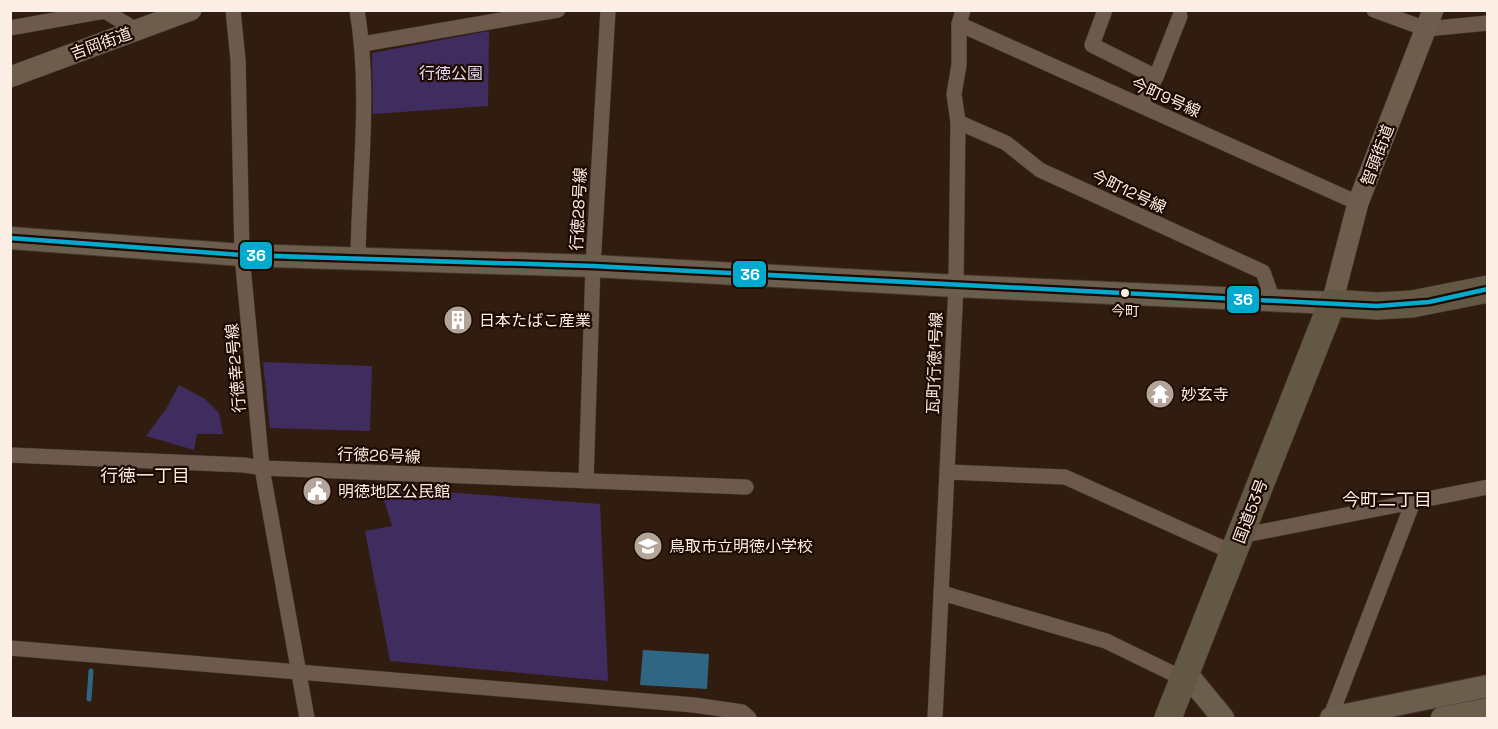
<svg xmlns="http://www.w3.org/2000/svg" width="1498" height="729" viewBox="0 0 1498 729" font-family="'Space Grotesk','Noto Sans JP',sans-serif">
<style>
.green{fill:#402d5f}
.water{fill:#2e6683}
.lines{fill:none;stroke-linecap:round;stroke-linejoin:round}
.stream{stroke:#2e6683;stroke-width:5}
.street-casing{stroke:#45372f;stroke-width:16}
.secondary-casing{stroke:#45372f;stroke-width:22}
.primary-casing{stroke:#45372f;stroke-width:24}
.highway-casing{stroke:#45372f;stroke-width:28}
.street{stroke:#6d5a4c;stroke-width:15}
.secondary{stroke:#6d5d4c;stroke-width:21}
.primary{stroke:#6c5e4c;stroke-width:22}
.highway{stroke:#635843;stroke-width:27}
.bus-1-casing{stroke:#1e0900;stroke-width:9}
.bus-1{stroke:#00a9ce;stroke-width:4.5}
.bus-dot{fill:#faeee5;stroke:#1e0900;stroke-width:2}
.labels{text-anchor:middle;stroke-width:4.5;stroke-linejoin:round;paint-order:stroke}
.bus-label{font-size:14px;fill:#faeee5;stroke:#1e0900}
.street-label{font-size:16px;fill:#faeee5;stroke:#1e0900}
.park-label{font-size:16px;fill:#e0dbf4;stroke:#1e0900}
.poi-label{font-size:16px;fill:#faeee5;stroke:#1e0900;text-anchor:start}
.neighbourhood-label{font-size:18px;fill:#faeee5;stroke:#1e0900}
.line-badge{stroke:#1e0900;stroke-width:2}
.badge-label{font-size:16px;text-anchor:middle;font-weight:bold;fill:#fff}
</style>
<rect width="100%" height="100%" fill="#311d0f"/>
<g class="green">
<path d="M 489,31 L 488,106 L 373,114 L 372,53 Z"/>
<path d="M 263,362 L 372,366 L 370,431 L 270,428 Z"/>
<path d="M 179,385 L 205,399 L 219,413 L 223,434 L 197,434 L 194,450 L 146,436 L 166,409 Z"/>
<path d="M 380,487 L 600,504 L 608,681 L 390,661 L 365,531 L 392,526 Z"/>
</g>
<path class="water" d="M 643,650 L 709,654 L 707,689 L 640,685 Z"/>
<g class="lines">
<path class="stream" d="M 89,699 L 91,671"/>
<g class="street-casing">
<g id="street">
<path d="M 233,10 L 238,60 L 242,255 L 262,468 L 307,718"/>
<path d="M 357,10 C 371,93 359,175 358,258"/>
<path d="M 1105,10 L 1092,45 L 1156,77 L 1141,105"/>
<path d="M 1374,10 L 1426,29 L 1488,23"/>
<path d="M 959,24 L 1358,203"/>
<path d="M 10,28 L 105,11 L 136,30"/>
<path d="M 363,44 L 558,10"/>
<path d="M 1156,77 L 1180,16"/>
<path d="M 958,122 L 1006,143 L 1040,170 L 1263,272 L 1273,300"/>
<path d="M 10,455 L 244,465 L 262,468 L 746,487"/>
<path d="M 948,472 L 1065,477 L 1234,553"/>
<path d="M 586,481 L 593,266 L 608,10"/>
<path d="M 1240,536 L 1488,487"/>
<path d="M 942,593 L 1106,641 L 1184,679"/>
<path d="M 10,648 L 694,705 L 742,712 L 749,718"/>
<path d="M 935,718 L 956,286 L 958,122 L 954,94 L 959,65 L 959,24 L 963,10"/>
<path d="M 1330,718 L 1413,502"/>
</g>
</g>
<g class="secondary-casing">
<g id="secondary">
<path d="M 10,77 L 191,10"/>
<path d="M 1332,303 L 1358,203 L 1433,10"/>
</g>
</g>
<g class="primary-casing">
<g id="primary">
<path d="M 10,238 L 242,255 L 593,266 L 956,286 L 1332,303"/>
<path d="M 1186,673 L 1223,718"/>
<path d="M 1331,718 L 1488,686"/>
<path d="M 1442,718 L 1488,709"/>
</g>
</g>
<g class="highway-casing">
<path id="highway" d="M 1168,718 L 1332,303 L 1377,306 L 1412,304 L 1488,289"/>
</g>
<use href="#street" class="street"/>
<use href="#secondary" class="secondary"/>
<use href="#primary" class="primary"/>
<use href="#highway" class="highway"/>
<g class="bus-1-casing">
<path id="bus-1" d="M 10,238 L 242,255 L 593,266 L 1377,306 L 1429,302 L 1488,289"/>
</g>
<use href="#bus-1" class="bus-1"/>
</g>
<defs>
<g id="building-disc" transform="scale(1.5)"><circle r="9.5" fill="#b4a59a" stroke="#1e0900"/><path d="M-4-6H4V6H1V3H-1V6H-4ZM-2.5-4.3h1.7v1.8h-1.7ZM.8-4.3h1.7v1.8H.8ZM-2.5-1h1.7V.8h-1.7ZM.8-1h1.7V.8H.8Z" fill="#fff"/></g>
<g id="temple-disc" transform="scale(1.5)"><circle r="9.5" fill="#b4a59a" stroke="#1e0900"/><path d="M0-6L5-2H3V0L6.5 2.5H4V6H1.5V3h-3V6H-4V2.5H-6.5L-3 0V-2H-5Z" fill="#fff"/></g>
<g id="civic-disc" transform="scale(1.5)"><circle r="9.5" fill="#b4a59a" stroke="#1e0900"/><path d="M-.6-6.5H3V-4.5H.6V-3L4-1V1h2V6H-6V1h2V-1L-.6-3ZM-1.2 2.5V6h2.4V2.5Z" fill="#fff"/></g>
<g id="school-disc" transform="scale(1.5)"><circle r="9.5" fill="#b4a59a" stroke="#1e0900"/><path d="M0-5L7-2L0 1L-7-2ZM-4 1L0 2.5L4 1V4Q0 6-4 4Z" fill="#fff"/></g>
</defs>
<g fill-rule="evenodd">
<use href="#building-disc" x="458" y="320"/>
<use href="#temple-disc" x="1160" y="394"/>
<use href="#civic-disc" x="317" y="491"/>
<use href="#school-disc" x="648" y="546"/>
</g>
<circle class="bus-dot" cx="1125" cy="293" r="5"/>
<g class="labels">
<g class="bus-label">
<text x="1125" y="316">今町</text>
</g>
<g class="street-label">
<text transform="translate(101 43) rotate(-20)" y="6">吉岡街道</text>
<text transform="translate(1166 97) rotate(24)" y="6">今町9号線</text>
<text transform="translate(1377 155) rotate(-69)" y="6">智頭街道</text>
<text transform="translate(1129 191) rotate(25)" y="6">今町12号線</text>
<text transform="translate(578 209) rotate(-87)" y="6">行徳28号線</text>
<text transform="translate(934 363) rotate(-88)" y="6">瓦町行徳1号線</text>
<text transform="translate(235 368) rotate(-95)" y="6">行徳幸2号線</text>
<text transform="translate(379 455) rotate(2)" y="6">行徳26号線</text>
<text transform="translate(1250 511) rotate(-69)" y="6">国道53号</text>
</g>
<g class="park-label">
<text x="451" y="79">行徳公園</text>
</g>
<g class="poi-label">
<text x="479" y="326">日本たばこ産業</text>
<text x="1181" y="400">妙玄寺</text>
<text x="338" y="497">明徳地区公民館</text>
<text x="669" y="552">鳥取市立明徳小学校</text>
</g>
<g class="neighbourhood-label">
<text x="145" y="482">行徳一丁目</text>
<text x="1387" y="506">今町二丁目</text>
</g>
</g>
<g class="line-badge">
<rect x="239" y="241" width="34" height="29" rx="6" fill="#00a9ce"/>
<rect x="732" y="260" width="35" height="28" rx="6" fill="#00a9ce"/>
<rect x="1226" y="285" width="34" height="29" rx="6" fill="#00a9ce"/>
</g>
<g class="badge-label">
<text x="256" y="261">36</text>
<text x="750" y="280">36</text>
<text x="1243" y="305">36</text>
</g>
<rect width="1498" height="729" fill="none" stroke="#faeee5" stroke-width="24"/>
</svg>
